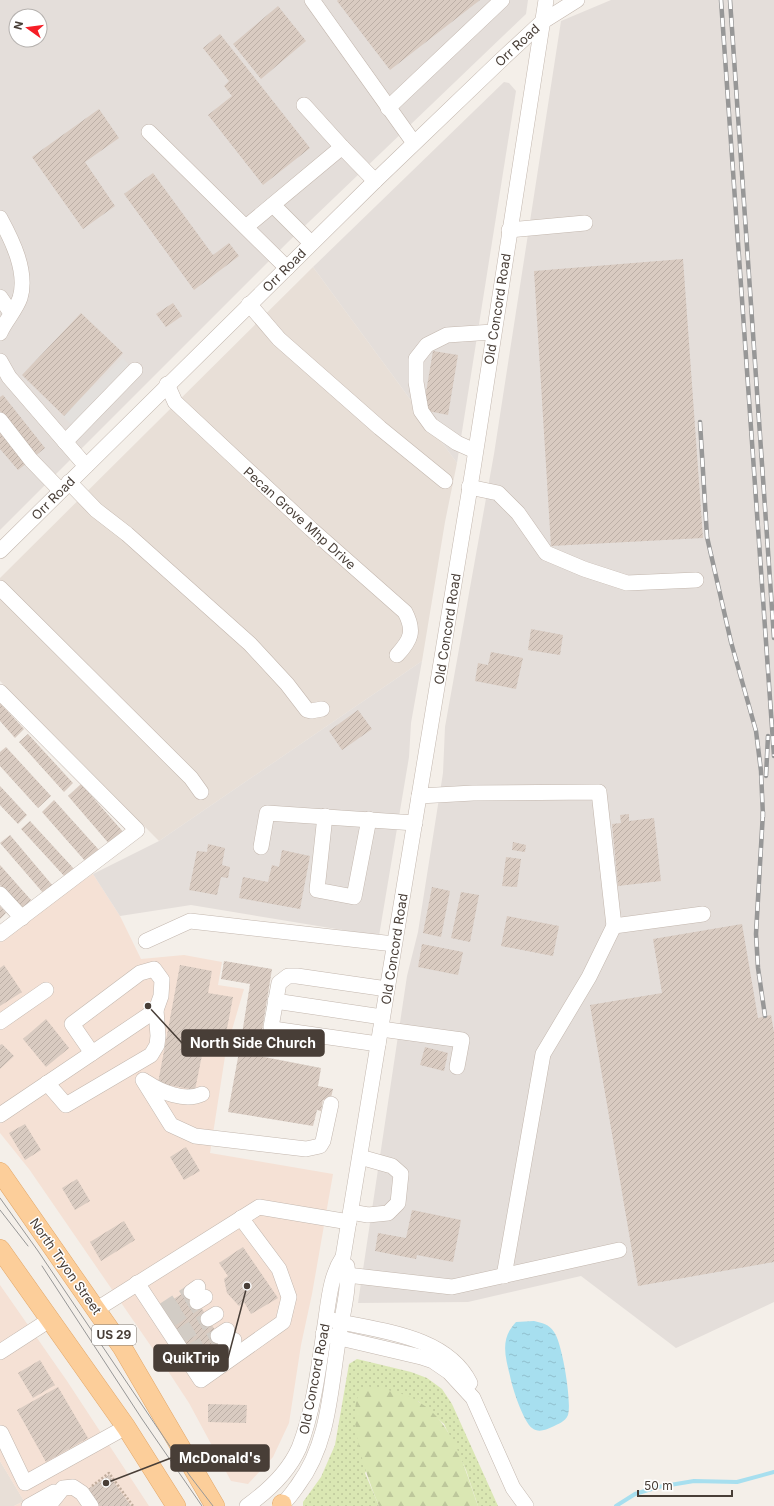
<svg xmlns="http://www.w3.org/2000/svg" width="774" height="1506" viewBox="0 0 774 1506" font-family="Inter,sans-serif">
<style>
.residential{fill:#e8dfd7}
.commercial{fill:#f5e1d5}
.industrial{fill:#e4deda;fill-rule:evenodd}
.grass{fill:url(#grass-dots)}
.forest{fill:url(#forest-firs)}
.parking{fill:#e3e0dd}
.water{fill:url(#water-ripples)}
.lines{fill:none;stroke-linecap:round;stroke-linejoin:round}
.stream{stroke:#a7dfef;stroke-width:4}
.building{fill:url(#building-hatch)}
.minor-tunnel{stroke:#d2ccc5;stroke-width:15;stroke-dasharray:15 8;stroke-linecap:butt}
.minor-casing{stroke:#c3b7ae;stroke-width:16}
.major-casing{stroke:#e2a769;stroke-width:20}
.path{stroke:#c1ad9d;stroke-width:2.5;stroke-dasharray:2 2;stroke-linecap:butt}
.minor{stroke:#fff;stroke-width:15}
.major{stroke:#fcce9a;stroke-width:19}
.tram{stroke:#979797;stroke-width:1}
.rail-casing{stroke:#979797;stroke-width:4.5}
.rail{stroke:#fff;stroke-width:3;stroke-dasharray:9;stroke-linecap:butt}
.labels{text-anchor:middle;stroke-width:3;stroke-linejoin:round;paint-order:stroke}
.shield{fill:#fff;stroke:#7f7873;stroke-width:1}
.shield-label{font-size:12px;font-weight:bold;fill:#483e37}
.street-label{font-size:13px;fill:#483e37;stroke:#fff}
.leader{fill:none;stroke:#483e37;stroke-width:1.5}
.callout-dot{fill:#483e37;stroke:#fff;stroke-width:1.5}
.callout{fill:#483e37;stroke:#483e37;stroke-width:1.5}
.callout-label{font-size:14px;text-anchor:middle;font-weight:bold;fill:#fff}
</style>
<defs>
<pattern id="grass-dots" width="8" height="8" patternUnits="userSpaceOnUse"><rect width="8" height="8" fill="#dae7b3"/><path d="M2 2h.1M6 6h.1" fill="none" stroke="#bdc79b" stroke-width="1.8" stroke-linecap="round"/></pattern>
<pattern id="forest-firs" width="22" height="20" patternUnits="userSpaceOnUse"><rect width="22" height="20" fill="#dae7b3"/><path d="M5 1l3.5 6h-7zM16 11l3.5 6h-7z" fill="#bdc79b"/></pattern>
<pattern id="water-ripples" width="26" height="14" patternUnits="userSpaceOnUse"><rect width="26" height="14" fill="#a7dfef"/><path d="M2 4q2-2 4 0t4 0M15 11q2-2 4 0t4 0" fill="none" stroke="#91c0ce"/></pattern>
<pattern id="building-hatch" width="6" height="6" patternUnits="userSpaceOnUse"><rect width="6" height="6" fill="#d9cbc1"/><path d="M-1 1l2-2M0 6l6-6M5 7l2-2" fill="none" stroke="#bcafa6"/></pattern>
</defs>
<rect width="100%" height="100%" fill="#f4efe9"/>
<g class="residential">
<path d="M 313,267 L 457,463 L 445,522 L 422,661 L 159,841 L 0,681 L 0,578 Z"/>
<path d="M 0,1461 L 24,1501 L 14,1506 L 0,1506 Z"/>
</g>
<g class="commercial">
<path d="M 93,874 L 120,916 L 141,959 L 184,955 L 222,962 L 218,985 L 244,989 L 226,1050 L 210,1153 L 333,1174 L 312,1294 L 301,1345 L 289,1423 L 273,1457 L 248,1484 L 231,1481 L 189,1403 L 166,1368 L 29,1169 L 0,1133 L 0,937 Z"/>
<path d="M 0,1285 L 67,1381 L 149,1506 L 14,1506 L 24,1501 L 0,1461 Z"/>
</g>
<g class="industrial">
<path d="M 0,0 L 528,0 L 526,14 L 288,242 L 0,530 ZM 16,16 L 40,16 L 40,40 L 16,40 Z"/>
<path d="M 611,0 L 774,0 L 774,1302 L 676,1348 L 581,1276 L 468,1302 L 358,1303 L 407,976 L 418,932 L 443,773 L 445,727 L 494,454 L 561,21 Z"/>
<path d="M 504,82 L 509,83 L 516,91 L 457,463 L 313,267 Z"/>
<path d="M 422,661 L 411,723 L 409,757 L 379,936 L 191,905 L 120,916 L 93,874 L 159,841 Z"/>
</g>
<path class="grass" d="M 357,1359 L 411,1372 L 427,1378 L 442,1389 L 452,1404 L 498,1506 L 478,1506 L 466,1470 L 444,1424 L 418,1401 L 365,1473 L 379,1506 L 303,1506 L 303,1502 L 321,1477 L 335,1445 L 349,1364 Z"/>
<path class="forest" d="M 366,1386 C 383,1389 404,1392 419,1402 C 454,1423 465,1470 478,1506 L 379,1506 C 368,1479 347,1424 358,1396 C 359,1392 363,1389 366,1386 Z"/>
<path class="parking" d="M 123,358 L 140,376 L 80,434 L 63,416 Z"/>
<path class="water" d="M 534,1321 C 542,1323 549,1324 554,1332 C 562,1342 572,1402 568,1415 C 565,1422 558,1424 552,1427 C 546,1430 538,1433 532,1428 C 523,1421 512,1387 510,1376 C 505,1355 500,1339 516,1322 Z"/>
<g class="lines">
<path class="stream" d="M 616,1506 L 635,1494 L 658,1487 L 694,1481 L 737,1482 L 774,1472"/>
</g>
<g class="building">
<path d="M 338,0 L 480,0 L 390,70 L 337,1 Z"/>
<path d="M 278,6 L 306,41 L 261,79 L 233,44 Z"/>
<path d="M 220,34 L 310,148 L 263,185 L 208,115 L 232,96 L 224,86 L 229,81 L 203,48 Z"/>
<path d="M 99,109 L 119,138 L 85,162 L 115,206 L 83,229 L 32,157 Z"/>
<path d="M 153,173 L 213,255 L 229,243 L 239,256 L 194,290 L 124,194 Z"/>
<path d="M 683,259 L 703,538 L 551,546 L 534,271 Z"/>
<path d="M 173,303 L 182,316 L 166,327 L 156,314 Z"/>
<path d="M 81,313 L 123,353 L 64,416 L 22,375 Z"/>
<path d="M 433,351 L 458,355 L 448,415 L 423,410 Z"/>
<path d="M 3,395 L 45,448 L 35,456 L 0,411 L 0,397 Z"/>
<path d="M 0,431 L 27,463 L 18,470 L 0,449 Z"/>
<path d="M 531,629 L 563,635 L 560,655 L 528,650 Z"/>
<path d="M 491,652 L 523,658 L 516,689 L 475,681 L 478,663 L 488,665 Z"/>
<path d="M 0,703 L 24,729 L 15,738 L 0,721 Z"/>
<path d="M 358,710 L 372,729 L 342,750 L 329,731 Z"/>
<path d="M 28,734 L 73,783 L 64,792 L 19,742 Z"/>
<path d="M 6,747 L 51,796 L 38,808 L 0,766 L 0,752 Z"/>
<path d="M 81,784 L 125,834 L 111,846 L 68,796 Z"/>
<path d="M 0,786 L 27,815 L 18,824 L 0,805 Z"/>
<path d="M 54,800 L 99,850 L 86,862 L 42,812 Z"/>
<path d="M 629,814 L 629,821 L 654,818 L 661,881 L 618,886 L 612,824 L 621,823 L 620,815 Z"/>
<path d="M 30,821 L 75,870 L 66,878 L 21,829 Z"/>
<path d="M 10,835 L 53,886 L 44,894 L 0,843 Z"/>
<path d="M 513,842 L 526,845 L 525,852 L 512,850 Z"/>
<path d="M 208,844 L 225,848 L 222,865 L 230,867 L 228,878 L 221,877 L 217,895 L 189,890 L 197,851 L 207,852 Z"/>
<path d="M 282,850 L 310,856 L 300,909 L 239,898 L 243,877 L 268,882 L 272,865 L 279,867 Z"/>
<path d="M 506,857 L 521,859 L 517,887 L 502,886 Z"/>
<path d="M 0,865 L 31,900 L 21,909 L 0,885 Z"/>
<path d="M 432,887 L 450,891 L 441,937 L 423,933 Z"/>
<path d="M 461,892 L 479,895 L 470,942 L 451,938 Z"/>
<path d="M 0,906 L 6,913 L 0,919 Z"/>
<path d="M 507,916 L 559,926 L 553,956 L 501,946 Z"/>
<path d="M 742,924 L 758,1018 L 771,1015 L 774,1032 L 774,1262 L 638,1286 L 590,1005 L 662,993 L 653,939 Z"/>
<path d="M 422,944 L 463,952 L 458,975 L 418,967 Z"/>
<path d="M 224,961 L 272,969 L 261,1037 L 242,1034 L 250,984 L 221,979 Z"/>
<path d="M 4,965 L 22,992 L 0,1006 L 0,968 Z"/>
<path d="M 180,965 L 212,971 L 208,993 L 233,997 L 224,1044 L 215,1042 L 213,1052 L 203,1050 L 195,1090 L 158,1083 Z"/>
<path d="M 46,1019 L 69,1048 L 46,1067 L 23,1039 Z"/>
<path d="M 2,1044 L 14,1056 L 0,1069 L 0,1045 Z"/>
<path d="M 425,1047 L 448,1053 L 444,1071 L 420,1065 Z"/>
<path d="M 239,1052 L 321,1068 L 318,1086 L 333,1089 L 330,1102 L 323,1100 L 321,1111 L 317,1110 L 313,1126 L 228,1112 Z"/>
<path d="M 25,1124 L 41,1150 L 25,1160 L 9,1133 Z"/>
<path d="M 186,1147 L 200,1171 L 184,1180 L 170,1157 Z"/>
<path d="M 77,1179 L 90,1201 L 75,1210 L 62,1188 Z"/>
<path d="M 412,1210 L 461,1220 L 453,1262 L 417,1255 L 416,1259 L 375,1251 L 378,1233 L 406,1238 Z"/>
<path d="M 124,1221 L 135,1240 L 101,1261 L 90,1242 Z"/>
<path d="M 243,1247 L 278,1298 L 251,1314 L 244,1302 L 239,1306 L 227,1293 L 224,1279 L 228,1276 L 219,1263 Z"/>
<path d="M 190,1289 L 227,1350 L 199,1367 L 162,1306 Z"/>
<path d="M 40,1360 L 55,1385 L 33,1398 L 18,1373 Z"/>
<path d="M 58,1387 L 88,1438 L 46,1462 L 17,1410 Z"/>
<path d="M 208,1404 L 247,1405 L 246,1423 L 208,1422 Z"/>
<path d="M 109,1475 L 131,1506 L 96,1506 L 85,1491 Z"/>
</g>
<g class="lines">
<g class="minor-tunnel">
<path d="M 164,1310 L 191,1292"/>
<path d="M 170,1320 L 197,1302"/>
<path d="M 180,1336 L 208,1319"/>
<path d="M 190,1352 L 218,1336"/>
<path d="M 197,1363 L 225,1346"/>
</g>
<g class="minor-casing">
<g id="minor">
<path d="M 312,0 L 414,143"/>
<path d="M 304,105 L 342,147"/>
<path d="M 388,108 L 502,0"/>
<path d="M 149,132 L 287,268"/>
<path d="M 273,205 L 311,243"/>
<path d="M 0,218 C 12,240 28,272 20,298 C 16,310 5,321 0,333"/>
<path d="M 246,227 L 342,147 L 375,181"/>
<path d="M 509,230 L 585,223"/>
<path d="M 0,297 L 11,313"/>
<path d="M 249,304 L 279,339 L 380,428 L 445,481"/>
<path d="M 0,361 L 9,377 L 86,466"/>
<path d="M 167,384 L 175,402 L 311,529 L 405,612 C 415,631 411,640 397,655"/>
<path d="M 0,420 L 31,460 L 60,490"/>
<path d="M 65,442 L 135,370"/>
<path d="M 475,451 L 457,443 L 431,425 L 421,411 L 416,382 L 416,359 L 427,345 L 447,335 L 493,332"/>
<path d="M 69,482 L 96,510 L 127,534 L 250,644 L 287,684 L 307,710 L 311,711 L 322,709"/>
<path d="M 469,487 L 498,493 L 518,513 L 546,553 L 584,569 L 627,583 L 696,580"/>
<path d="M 0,551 L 375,181 L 499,62 L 542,22 L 577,0"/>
<path d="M 0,588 L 191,778 L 201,792"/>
<path d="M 0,692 L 137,830 L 0,934"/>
<path d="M 419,796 L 473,793 L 599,792 L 614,926"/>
<path d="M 325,816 L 317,890 L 354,897 L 369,819"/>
<path d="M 261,847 L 267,813 L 415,823"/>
<path d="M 0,894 L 22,918"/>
<path d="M 146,941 L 190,921 L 394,944"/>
<path d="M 275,1001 L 382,1017"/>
<path d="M 0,1022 L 46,990"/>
<path d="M 381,1029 L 462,1040 L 457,1067"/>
<path d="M 378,1044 L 280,1030 L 271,1027 L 279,983 L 288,976 L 297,976 L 387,989"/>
<path d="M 143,1080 L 171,1125 L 195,1136 L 306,1149 L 320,1146 L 323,1141 L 331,1104"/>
<path d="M 146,1082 C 161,1092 185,1102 202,1094"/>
<path d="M 47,1083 L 66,1105 L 151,1055 L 157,1045 L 158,1036 L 156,1010 L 161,996 L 162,980 L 154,969 L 140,973 L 72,1024 L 92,1053"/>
<path d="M 0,1115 L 156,1010"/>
<path d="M 351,1212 L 368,1215 L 388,1213 L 398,1203 L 401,1174 L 392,1166 L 360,1157"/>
<path d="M 347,1275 L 452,1287 L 619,1250"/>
<path d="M 504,1276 L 543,1054 L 589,977 L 614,926 L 703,914"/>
<path d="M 137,1283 L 201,1380 L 283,1322 L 289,1297 L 279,1269 L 241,1218"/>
<path d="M 191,1292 L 198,1287"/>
<path d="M 197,1302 L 205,1297"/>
<path d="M 97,1309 L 259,1207 L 349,1222"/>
<path d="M 208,1319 L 216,1314"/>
<path d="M 332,1320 C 379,1331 446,1335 470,1383"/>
<path d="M 323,1334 L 421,1357 L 433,1361 L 449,1372 L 473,1398 L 513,1488 L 526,1506"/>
<path d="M 218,1336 L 227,1330"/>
<path d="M 225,1346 L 234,1340"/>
<path d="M 0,1352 L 51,1319"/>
<path d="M 1,1433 L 25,1483 L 126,1427"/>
<path d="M 29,1506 L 54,1492"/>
<path d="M 46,1506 L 51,1503 L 63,1488 L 73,1487 L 82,1493 L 91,1506"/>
<path d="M 247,1506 C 268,1491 288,1473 299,1448 C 314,1411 320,1358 326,1318 C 329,1297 331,1275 343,1257 L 473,469 L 546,0"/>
<path d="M 280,1506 C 287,1501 293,1492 298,1485 C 330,1442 330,1388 339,1336 C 342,1316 350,1286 347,1266"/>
</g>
</g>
<g class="major-casing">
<g id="major">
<path d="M 0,1172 L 122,1347 L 215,1506"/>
<path d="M 0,1249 L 126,1427 L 176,1506"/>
<path d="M 282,1506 L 282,1504"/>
</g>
</g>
<path class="path" d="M 92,1486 L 109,1473 L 133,1506"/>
<use href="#minor" class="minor"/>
<use href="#major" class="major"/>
<g class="tram">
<path d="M 0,1198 L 38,1251 L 190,1476 L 213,1506"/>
<path d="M 0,1210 L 28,1246"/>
<path d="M 42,1266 L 142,1419 L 202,1506"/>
</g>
<g class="rail-casing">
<g id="rail">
<path d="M 721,0 L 774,756"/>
<path d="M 730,0 L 774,638"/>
<path d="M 700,422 L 707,537 L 731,642 L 756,731 L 761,771 L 763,817"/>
<path d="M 766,776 L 768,736"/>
<path d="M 763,812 L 756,934 L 758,968 L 765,1016"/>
</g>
</g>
<use href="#rail" class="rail"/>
</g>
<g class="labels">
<rect class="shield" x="92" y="1325" width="44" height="20" rx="3"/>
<g class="shield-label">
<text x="114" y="1339">US 29</text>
</g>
<g class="street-label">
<text transform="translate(517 45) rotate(-43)" y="5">Orr Road</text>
<text transform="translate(284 270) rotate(-45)" y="5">Orr Road</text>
<text transform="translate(497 309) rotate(-81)" y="5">Old Concord Road</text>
<text transform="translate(53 498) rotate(-45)" y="5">Orr Road</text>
<text transform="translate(300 518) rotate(42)" y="5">Pecan Grove Mhp Drive</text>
<text transform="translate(447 629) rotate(-81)" y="5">Old Concord Road</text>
<text transform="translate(394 949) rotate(-81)" y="5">Old Concord Road</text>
<text transform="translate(66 1266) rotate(55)" y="5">North Tryon Street</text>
<text transform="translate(314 1379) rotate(-79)" y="5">Old Concord Road</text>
</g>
</g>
<path class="leader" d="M148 1006L182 1043M247 1286L228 1358M106 1483L171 1458"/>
<g class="callout-dot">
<circle cx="148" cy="1006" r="4"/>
<circle cx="247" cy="1286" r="4"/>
<circle cx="106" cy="1483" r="4"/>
</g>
<g class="callout">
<rect x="182" y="1030" width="142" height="26" rx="4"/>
<rect x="154" y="1345" width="74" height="26" rx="4"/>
<rect x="171" y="1445" width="98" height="26" rx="4"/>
</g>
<g class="callout-label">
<text x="253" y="1048">North Side Church</text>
<text x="191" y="1363">QuikTrip</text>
<text x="220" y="1463">McDonald's</text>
</g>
<g transform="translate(28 28) rotate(284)"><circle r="19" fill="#ffffff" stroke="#b6b2af"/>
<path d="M0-3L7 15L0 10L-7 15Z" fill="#f61e26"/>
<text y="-6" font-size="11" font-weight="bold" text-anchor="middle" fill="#483e37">N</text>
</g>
<path d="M638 1490v6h94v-6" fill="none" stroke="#483e37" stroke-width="2"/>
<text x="644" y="1490" font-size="12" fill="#483e37" stroke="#ffffff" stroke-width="3" paint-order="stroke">50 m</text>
</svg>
